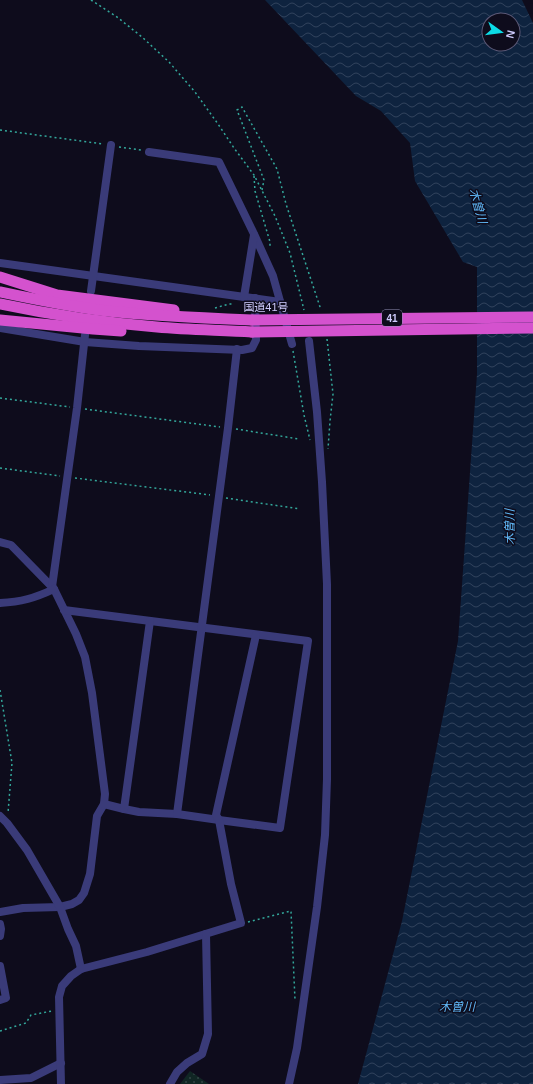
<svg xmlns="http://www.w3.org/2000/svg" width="533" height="1084" viewBox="0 0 533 1084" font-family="Arial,'Noto Sans JP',sans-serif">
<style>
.park{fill:url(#park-dots)}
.water{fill:url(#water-waves);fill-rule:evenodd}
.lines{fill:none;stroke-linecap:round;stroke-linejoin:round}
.path{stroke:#33a89b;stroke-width:1.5;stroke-dasharray:2 3;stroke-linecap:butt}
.minor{stroke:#3a3b79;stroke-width:8}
.trunk{stroke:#d452ce;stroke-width:11}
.trunk-bridge{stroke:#d452ce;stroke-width:11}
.labels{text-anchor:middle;stroke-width:3;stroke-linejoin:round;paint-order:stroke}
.shield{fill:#0e0c1c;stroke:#9492b9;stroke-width:1}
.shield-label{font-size:10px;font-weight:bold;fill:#cecbfc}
.street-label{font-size:11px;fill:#cecbfc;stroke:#0e0c1c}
.water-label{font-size:12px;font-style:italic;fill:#5fb7f6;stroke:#0e0c1c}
</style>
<defs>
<pattern id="park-dots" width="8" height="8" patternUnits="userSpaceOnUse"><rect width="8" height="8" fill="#102624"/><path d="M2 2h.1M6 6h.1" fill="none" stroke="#324445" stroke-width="1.8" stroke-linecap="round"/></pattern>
<pattern id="water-waves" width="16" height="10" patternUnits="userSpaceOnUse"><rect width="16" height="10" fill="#0e233f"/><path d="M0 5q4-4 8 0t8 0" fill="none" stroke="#30425c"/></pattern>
</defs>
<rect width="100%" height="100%" fill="#0e0c1c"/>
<path class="park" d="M 190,1071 L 209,1084 L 180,1084 Z"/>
<path class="water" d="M 265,0 L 522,0 L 533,23 L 533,1084 L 358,1084 L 402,921 L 458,641 L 477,374 L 477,267 L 463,262 L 415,181 L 410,143 L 381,111 L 356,96 ZM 489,20 L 513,20 L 513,44 L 489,44 Z"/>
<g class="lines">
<g class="path">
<path d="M 91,0 L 117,17 L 142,37 L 169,62 L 195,92 L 218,124 L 234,148 L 254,175 L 275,216 L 290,253 L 304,310"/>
<path d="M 0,130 L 103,144"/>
<path d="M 119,147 L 141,150"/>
<path d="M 254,176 L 255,191 L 270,242 L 270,248"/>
<path d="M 262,190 L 264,180 L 237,110 L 242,107 L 277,169 L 286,204 L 321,310"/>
<path d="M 215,308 L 229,304 L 234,304"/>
<path d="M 327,339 L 333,394 L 330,421 L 328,449"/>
<path d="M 293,351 L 304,415 L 310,440"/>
<path d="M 0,398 L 70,407"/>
<path d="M 85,409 L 220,427"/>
<path d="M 236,429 L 299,439"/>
<path d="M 0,468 L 60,476"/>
<path d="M 75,478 L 210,495"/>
<path d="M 226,498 L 300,509"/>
<path d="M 0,690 L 12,763 L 8,813"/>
<path d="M 248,922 L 291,911 L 295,1000"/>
<path d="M 0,1031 L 26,1023 L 31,1015 L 52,1011"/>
</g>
<g class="minor">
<path d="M 149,152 L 219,162 L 254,234 L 273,276 L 292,344"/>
<path d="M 0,263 L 280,302"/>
<path d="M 91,291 L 111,145"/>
<path d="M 244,297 L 254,235"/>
<path d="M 0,328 L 85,342 L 139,346 L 242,350 L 252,348 L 256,340 L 255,298"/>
<path d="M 0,542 L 11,545 L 54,589 L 76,634 L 85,657 L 92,693 L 105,794 L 104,804 L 97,816 L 90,874 L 84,893 L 79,900 L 72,904 L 60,907 L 23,908 L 0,912"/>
<path d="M 52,587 L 77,408 L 85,335"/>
<path d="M 0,603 C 21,602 35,598 54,589"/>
<path d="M 64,610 L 308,641 L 280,828 L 219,820 L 177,814 L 139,812 L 124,809 L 104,804"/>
<path d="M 124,809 L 150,621"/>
<path d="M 177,814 L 228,428 L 237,349"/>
<path d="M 0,816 L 7,823 L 27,850 L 60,907 L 68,929 L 76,946 L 81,969"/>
<path d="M 0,924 L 1,929 L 0,936"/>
<path d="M 0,966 L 6,998 L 0,1000"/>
<path d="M 0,1080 L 31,1078 L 61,1063"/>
<path d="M 61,1084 L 59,997 L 62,986 L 71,976 L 81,969 L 147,952 L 241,923 L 231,884 L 219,820 L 216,815 L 256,635"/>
<path d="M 170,1084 L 177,1072 L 187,1063 L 202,1054 L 208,1034 L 206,934"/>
<path d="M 289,1084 L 297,1048 L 317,907 L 325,835 L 327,779 L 327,584 L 322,482 L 317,412 L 309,341"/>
</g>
<g class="trunk">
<path d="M 0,277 L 57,295 L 174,310"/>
<path d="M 0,292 C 33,299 66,306 99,310 C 150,316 201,318 252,320"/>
<path d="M 0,304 C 52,315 104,323 157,327 C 189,330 221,330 252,332"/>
<path d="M 0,320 L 93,329 L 121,331"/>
</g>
<g class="trunk-bridge">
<path d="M 252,320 L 533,317"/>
<path d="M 252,332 L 533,328"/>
</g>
</g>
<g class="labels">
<rect class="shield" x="382" y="310" width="20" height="16" rx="3"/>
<g class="shield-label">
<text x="392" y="322">41</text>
</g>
<g class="street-label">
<text x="266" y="311">国道41号</text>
</g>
<g class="water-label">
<text transform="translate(478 206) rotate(75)" y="4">木曽川</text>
<text transform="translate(510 527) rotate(-91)" y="4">木曽川</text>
<text x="457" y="1011">木曽川</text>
</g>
</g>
<g transform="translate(501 32) rotate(104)"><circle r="19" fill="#0e0c1c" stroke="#5b5876"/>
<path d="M0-3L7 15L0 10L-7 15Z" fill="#0cdbe6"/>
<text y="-6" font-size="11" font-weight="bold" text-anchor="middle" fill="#cecbfc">N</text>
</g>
</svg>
